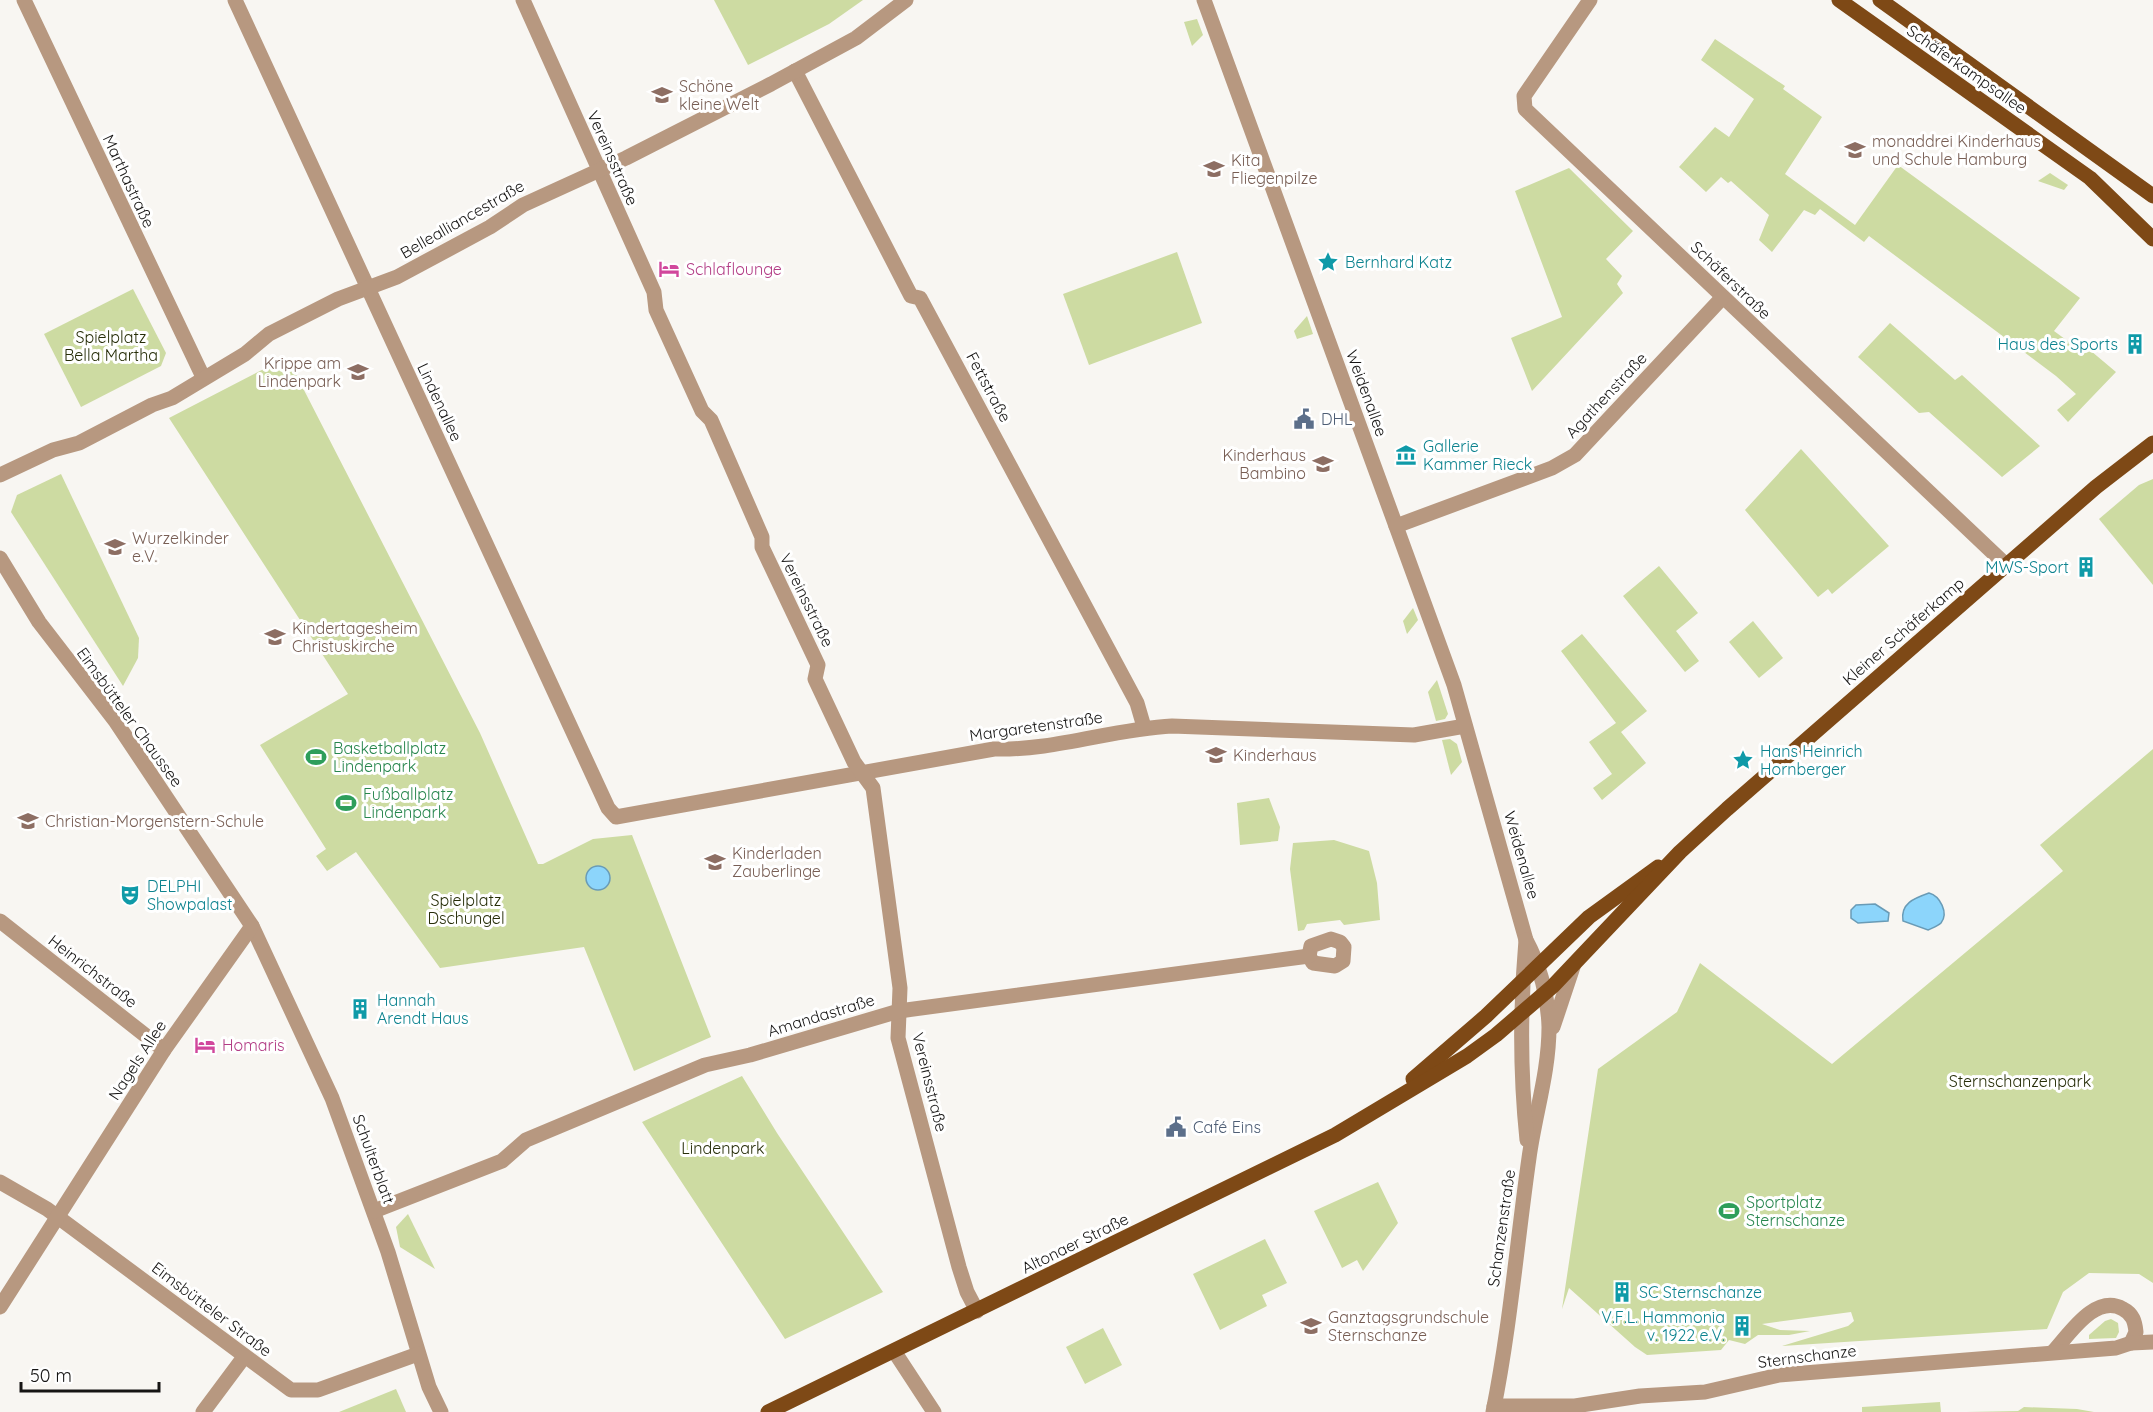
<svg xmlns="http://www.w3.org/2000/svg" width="2153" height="1412" viewBox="0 0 2153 1412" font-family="Quicksand,sans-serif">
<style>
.green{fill:#cddba2}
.water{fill:#8cd5fb;stroke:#699bb6;stroke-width:1.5}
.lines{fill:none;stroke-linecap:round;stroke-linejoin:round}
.minor{stroke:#b79880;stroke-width:15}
.major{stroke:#7e4916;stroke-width:15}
.labels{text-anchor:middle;stroke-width:6;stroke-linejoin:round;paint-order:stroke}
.street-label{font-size:16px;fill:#161514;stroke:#fff}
.education-label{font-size:16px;fill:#785e54;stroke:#fff;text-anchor:start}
.culture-label{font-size:16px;fill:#0d838f;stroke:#fff;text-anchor:start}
.hotel-label{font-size:16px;fill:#b23c85;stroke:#fff;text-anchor:start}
.park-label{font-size:16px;fill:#262d08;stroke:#fff}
.service-label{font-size:16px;fill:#4e5e75;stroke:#fff;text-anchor:start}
.leisure-label{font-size:16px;fill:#27864d;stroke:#fff;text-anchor:start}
</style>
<rect width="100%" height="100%" fill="#f8f6f2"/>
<g class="green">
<path d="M 714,0 L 863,0 L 829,24 L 748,65 Z"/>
<path d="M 1197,19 L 1203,35 L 1192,46 L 1184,22 Z"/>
<path d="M 1715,39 L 1785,86 L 1783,89 L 1822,117 L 1785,174 L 1855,225 L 1898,165 L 2080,298 L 2054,331 L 2084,353 L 2091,351 L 2116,372 L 2068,422 L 2057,410 L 2076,394 L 2056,376 L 1869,236 L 1864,242 L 1820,209 L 1815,215 L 1804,210 L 1772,252 L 1759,240 L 1769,215 L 1731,181 L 1728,183 L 1721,177 L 1706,192 L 1679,167 L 1715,127 L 1729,137 L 1754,99 L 1701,60 Z"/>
<path d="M 1569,168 L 1633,231 L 1606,259 L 1622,276 L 1617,284 L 1623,293 L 1532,391 L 1511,338 L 1562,317 L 1515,191 Z"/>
<path d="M 2050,173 L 2068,185 L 2064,190 L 2038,181 Z"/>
<path d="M 1177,252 L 1202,323 L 1089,365 L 1063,294 Z"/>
<path d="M 133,289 L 166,353 L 161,366 L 81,407 L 44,334 Z"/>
<path d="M 1307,316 L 1313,334 L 1297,339 L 1294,331 Z"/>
<path d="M 1890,323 L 1955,380 L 1962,375 L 2040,446 L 2002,477 L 1929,412 L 1919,413 L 1858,357 Z"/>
<path d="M 287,357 L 480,733 L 538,864 L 543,864 L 593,839 L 632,835 L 711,1037 L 634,1071 L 584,947 L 440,968 L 356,852 L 327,871 L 316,856 L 326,849 L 260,745 L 348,694 L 169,418 Z"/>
<path d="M 1801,449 L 1889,546 L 1832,594 L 1828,589 L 1818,597 L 1745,510 Z"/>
<path d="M 61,474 L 139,638 L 138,658 L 123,686 L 11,512 L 17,495 Z"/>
<path d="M 2153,479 L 2153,585 L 2099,519 L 2139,485 Z"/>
<path d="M 1659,566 L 1698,613 L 1676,631 L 1699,661 L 1685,672 L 1623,596 Z"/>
<path d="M 1413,608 L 1418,620 L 1407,634 L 1403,621 Z"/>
<path d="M 1753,621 L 1783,658 L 1759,678 L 1729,642 Z"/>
<path d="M 1582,634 L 1647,711 L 1621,732 L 1646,763 L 1602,800 L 1593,788 L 1612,774 L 1589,742 L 1616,723 L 1561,651 Z"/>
<path d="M 1437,680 L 1448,714 L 1445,719 L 1436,721 L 1428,692 Z"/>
<path d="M 1450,739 L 1457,744 L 1462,762 L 1451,775 L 1442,740 Z"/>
<path d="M 2153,749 L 2153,1283 L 2139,1274 L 2089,1273 L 2063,1292 L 2047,1329 L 1782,1346 L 1848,1326 L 1854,1321 L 1851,1312 L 1762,1324 L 1780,1330 L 1810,1331 L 1789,1335 L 1758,1335 L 1745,1344 L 1729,1340 L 1721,1350 L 1647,1355 L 1635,1347 L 1569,1288 L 1562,1309 L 1598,1069 L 1677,1012 L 1700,963 L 1832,1064 L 2063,871 L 2040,845 Z"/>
<path d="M 1269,798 L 1280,827 L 1278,841 L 1240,845 L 1237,803 Z"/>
<path d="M 1334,840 L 1369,851 L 1377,883 L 1380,920 L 1344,925 L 1340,920 L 1307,924 L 1304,930 L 1298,931 L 1290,869 L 1293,843 Z"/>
<path d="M 742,1076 L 777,1133 L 883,1292 L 785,1339 L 642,1122 Z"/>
<path d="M 1378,1182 L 1398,1223 L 1363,1271 L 1357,1260 L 1342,1268 L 1314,1211 Z"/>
<path d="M 408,1214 L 435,1269 L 400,1247 L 396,1227 Z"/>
<path d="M 1265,1239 L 1287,1283 L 1262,1295 L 1267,1306 L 1220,1330 L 1193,1274 Z"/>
<path d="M 2111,1319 L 2118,1323 L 2119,1332 L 2116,1338 L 2089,1339 L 2089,1335 L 2105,1321 Z"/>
<path d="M 1103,1328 L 1122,1365 L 1085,1384 L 1066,1347 Z"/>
<path d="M 396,1389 L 406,1412 L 339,1412 Z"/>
<path d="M 1940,1402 L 1941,1412 L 1862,1412 L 1862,1407 Z"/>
<path d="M 2024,1407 L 2077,1409 L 2094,1412 L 1966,1412 L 2018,1411 Z"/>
</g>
<g class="water">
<circle cx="598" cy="878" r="12"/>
<path d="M 1929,893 C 1940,896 1949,913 1941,923 C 1938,926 1932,928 1928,930 L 1903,921 C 1900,903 1915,898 1929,893 Z"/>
<path d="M 1875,904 L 1889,913 L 1888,921 L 1858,923 L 1851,918 L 1851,910 L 1856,905 Z"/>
</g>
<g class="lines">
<g class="minor">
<path d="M 24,0 L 203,377"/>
<path d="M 235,0 L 608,808 L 616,817 L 994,749 C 1054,751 1112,729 1172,726 L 1414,735 L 1465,726"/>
<path d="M 523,0 L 654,292 L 656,310 L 702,411 L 711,420 L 762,537 L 762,547 L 818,665 L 815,679 L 854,762 L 873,788 L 900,988 L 898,1038 L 959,1267 L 967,1292 L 977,1311"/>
<path d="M 1204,0 L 1454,685 L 1526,940 C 1541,968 1548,995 1549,1027 C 1549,1072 1535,1114 1529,1158 C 1517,1242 1510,1328 1493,1412"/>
<path d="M 1590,0 L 1524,96 L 1525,109 L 2006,565"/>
<path d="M 795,71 L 911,296 L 920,298 L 1137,703 L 1144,727"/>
<path d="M 0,475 L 53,450 L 79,443 L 152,405 L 172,398 L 245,354 L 269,334 L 338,299 L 397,277 L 490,227 L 523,205 L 626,158 L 771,84 L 856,38 L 906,0"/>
<path d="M 1396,526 L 1552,468 L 1575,455 L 1722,298"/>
<path d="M 0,558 L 39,622 L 116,722 L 252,926 L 332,1098 L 388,1252 L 429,1387 L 441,1412"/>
<path d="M 0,921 L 164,1050"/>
<path d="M 1331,939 L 1340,942 L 1344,947 L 1343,961 L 1335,966 L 1313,963 L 1309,956 L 1311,946 Z"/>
<path d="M 1526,940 C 1520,1007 1520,1073 1527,1140"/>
<path d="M 1553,1027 L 1573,967"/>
<path d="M 0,1182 L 47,1209 L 291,1390 L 318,1390 L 418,1354"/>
<path d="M 374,1211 L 502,1161 L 526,1140 L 705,1065 L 750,1055 L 899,1011 L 1309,956"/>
<path d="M 0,1307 L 164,1050 L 252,926"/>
<path d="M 894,1351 L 934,1412"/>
<path d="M 2053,1352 C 2069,1335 2095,1293 2123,1309 C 2133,1314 2135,1322 2136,1332 L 2131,1343"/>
<path d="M 1494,1406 L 1575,1406 L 1640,1396 L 1705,1392 L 1779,1375 L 2116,1348 L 2131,1343 L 2153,1342"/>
<path d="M 203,1412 L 244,1357"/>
</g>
<g class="major">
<path d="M 1839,0 L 2090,178 L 2153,239"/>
<path d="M 1880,0 L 2153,196"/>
<path d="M 1413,1079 L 1486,1016 L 1589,917 L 1658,867"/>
<path d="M 768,1412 L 1335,1135 L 1467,1056 L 1496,1035 L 1553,986 L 1680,852 L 1727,809 L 2096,487 L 2153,443"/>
</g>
</g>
<defs>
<g id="school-bare" transform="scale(1.62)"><path d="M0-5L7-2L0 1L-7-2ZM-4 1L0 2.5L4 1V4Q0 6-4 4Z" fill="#8d6e63" stroke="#fff" stroke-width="2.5" paint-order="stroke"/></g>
<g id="sight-bare" transform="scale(1.62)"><path d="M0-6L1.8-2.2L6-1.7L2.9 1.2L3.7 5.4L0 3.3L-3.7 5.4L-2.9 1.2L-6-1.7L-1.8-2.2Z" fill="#0f9aa8" stroke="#fff" stroke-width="2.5" paint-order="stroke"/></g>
<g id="hotel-bare" transform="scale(1.62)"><path d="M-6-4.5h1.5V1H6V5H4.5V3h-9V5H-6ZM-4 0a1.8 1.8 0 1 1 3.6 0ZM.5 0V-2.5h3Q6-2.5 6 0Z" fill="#d1479c" stroke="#fff" stroke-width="2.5" paint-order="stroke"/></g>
<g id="building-bare" transform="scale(1.62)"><path d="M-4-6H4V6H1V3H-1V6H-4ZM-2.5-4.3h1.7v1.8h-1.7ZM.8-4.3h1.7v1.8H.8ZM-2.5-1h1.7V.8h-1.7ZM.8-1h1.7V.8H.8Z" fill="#0f9aa8" stroke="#fff" stroke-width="2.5" paint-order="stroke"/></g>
<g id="civic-bare" transform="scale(1.62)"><path d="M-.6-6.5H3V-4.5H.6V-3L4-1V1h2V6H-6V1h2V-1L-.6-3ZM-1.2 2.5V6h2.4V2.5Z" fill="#5c6f8a" stroke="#fff" stroke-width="2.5" paint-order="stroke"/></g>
<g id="museum-bare" transform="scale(1.62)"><path d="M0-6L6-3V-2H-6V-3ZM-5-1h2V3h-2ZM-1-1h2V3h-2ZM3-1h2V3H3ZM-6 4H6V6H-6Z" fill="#0f9aa8" stroke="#fff" stroke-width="2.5" paint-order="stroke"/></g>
<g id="stadium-bare" transform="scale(1.62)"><path d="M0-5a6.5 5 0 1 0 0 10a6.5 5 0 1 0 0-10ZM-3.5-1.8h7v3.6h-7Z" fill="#2e9e5b" stroke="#fff" stroke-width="2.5" paint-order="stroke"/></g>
<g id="theatre-bare" transform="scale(1.62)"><path d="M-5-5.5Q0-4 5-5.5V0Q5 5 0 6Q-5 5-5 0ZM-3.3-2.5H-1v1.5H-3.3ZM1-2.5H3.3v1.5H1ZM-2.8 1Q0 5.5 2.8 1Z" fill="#0f9aa8" stroke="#fff" stroke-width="2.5" paint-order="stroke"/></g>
</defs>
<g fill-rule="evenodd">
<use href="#school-bare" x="662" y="95"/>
<use href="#school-bare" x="1855" y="150"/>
<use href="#school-bare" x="1214" y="169"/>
<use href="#sight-bare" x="1328" y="262"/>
<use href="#hotel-bare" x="669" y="269"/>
<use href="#building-bare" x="2135" y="344"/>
<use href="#school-bare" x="358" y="372"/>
<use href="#civic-bare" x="1304" y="419"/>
<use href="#museum-bare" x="1406" y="455"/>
<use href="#school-bare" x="1323" y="464"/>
<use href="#school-bare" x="115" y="547"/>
<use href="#building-bare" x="2086" y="567"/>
<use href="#school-bare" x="275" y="637"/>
<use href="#school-bare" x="1216" y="755"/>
<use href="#stadium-bare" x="316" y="757"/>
<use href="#sight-bare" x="1743" y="760"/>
<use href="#stadium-bare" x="346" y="803"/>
<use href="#school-bare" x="28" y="821"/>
<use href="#school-bare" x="715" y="862"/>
<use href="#theatre-bare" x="130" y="895"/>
<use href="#building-bare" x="360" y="1009"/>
<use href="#hotel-bare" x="205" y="1045"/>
<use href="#civic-bare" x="1176" y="1127"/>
<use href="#stadium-bare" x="1729" y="1211"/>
<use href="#building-bare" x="1622" y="1292"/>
<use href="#school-bare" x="1311" y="1326"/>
<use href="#building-bare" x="1742" y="1326"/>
</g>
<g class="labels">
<g class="street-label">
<text transform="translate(1967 69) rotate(35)" y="6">Schäferkampsallee</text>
<text transform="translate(613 158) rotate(66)" y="6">Vereinsstraße</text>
<text transform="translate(129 181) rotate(65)" y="6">Marthastraße</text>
<text transform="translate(462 219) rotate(-30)" y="6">Bellealliancestraße</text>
<text transform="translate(1731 280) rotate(44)" y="6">Schäferstraße</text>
<text transform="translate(989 387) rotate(62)" y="6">Fettstraße</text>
<text transform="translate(1367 393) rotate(70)" y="6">Weidenallee</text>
<text transform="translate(1606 395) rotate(-47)" y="6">Agathenstraße</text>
<text transform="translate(440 402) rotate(65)" y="6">Lindenallee</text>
<text transform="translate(807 600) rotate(64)" y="6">Vereinsstraße</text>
<text transform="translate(1903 631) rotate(-41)" y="6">Kleiner Schäferkamp</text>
<text transform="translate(130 717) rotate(54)" y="6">Eimsbütteler Chaussee</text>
<text transform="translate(1036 726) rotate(-8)" y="6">Margaretenstraße</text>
<text transform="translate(1522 855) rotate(74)" y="6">Weidenallee</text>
<text transform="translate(93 971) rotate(38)" y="6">Heinrichstraße</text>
<text transform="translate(821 1015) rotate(-17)" y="6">Amandastraße</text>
<text transform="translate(137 1060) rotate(-57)" y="6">Nagels Allee</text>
<text transform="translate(930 1082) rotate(76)" y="6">Vereinsstraße</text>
<text transform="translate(374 1159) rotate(70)" y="6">Schulterblatt</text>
<text transform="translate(1501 1228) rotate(-82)" y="6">Schanzenstraße</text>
<text transform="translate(1075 1243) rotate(-26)" y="6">Altonaer Straße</text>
<text transform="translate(212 1309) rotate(37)" y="6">Eimsbütteler Straße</text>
<text transform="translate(1807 1356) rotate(-7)" y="6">Sternschanze</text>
</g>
<g class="education-label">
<text x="679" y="92">Schöne<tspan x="679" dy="18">kleine Welt</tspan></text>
<text x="1872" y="147">monaddrei Kinderhaus<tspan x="1872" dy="18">und Schule Hamburg</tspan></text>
<text x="1231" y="166">Kita<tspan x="1231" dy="18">Fliegenpilze</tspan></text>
<text x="341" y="369" text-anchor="end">Krippe am<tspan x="341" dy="18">Lindenpark</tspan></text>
<text x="1306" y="461" text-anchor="end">Kinderhaus<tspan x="1306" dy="18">Bambino</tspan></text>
<text x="132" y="544">Wurzelkinder<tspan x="132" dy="18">e.V.</tspan></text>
<text x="292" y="634">Kindertagesheim<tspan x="292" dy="18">Christuskirche</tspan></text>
<text x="1233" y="761">Kinderhaus</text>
<text x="45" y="827">Christian-Morgenstern-Schule</text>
<text x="732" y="859">Kinderladen<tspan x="732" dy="18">Zauberlinge</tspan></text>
<text x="1328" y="1323">Ganztagsgrundschule<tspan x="1328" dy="18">Sternschanze</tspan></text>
</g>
<g class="culture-label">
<text x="1345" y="268">Bernhard Katz</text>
<text x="2118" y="350" text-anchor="end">Haus des Sports</text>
<text x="1423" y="452">Gallerie<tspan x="1423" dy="18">Kammer Rieck</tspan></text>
<text x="2069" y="573" text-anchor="end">MWS-Sport</text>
<text x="1760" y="757">Hans Heinrich<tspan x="1760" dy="18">Hornberger</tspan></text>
<text x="147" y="892">DELPHI<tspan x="147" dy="18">Showpalast</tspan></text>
<text x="377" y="1006">Hannah<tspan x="377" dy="18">Arendt Haus</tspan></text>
<text x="1639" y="1298">SC Sternschanze</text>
<text x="1725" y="1323" text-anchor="end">V.F.L. Hammonia<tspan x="1725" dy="18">v. 1922 e.V.</tspan></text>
</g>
<g class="hotel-label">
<text x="686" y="275">Schlaflounge</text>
<text x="222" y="1051">Homaris</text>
</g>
<g class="park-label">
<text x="111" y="343">Spielplatz<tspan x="111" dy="18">Bella Martha</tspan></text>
<text x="466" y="906">Spielplatz<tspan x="466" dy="18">Dschungel</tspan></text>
<text x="2020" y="1087">Sternschanzenpark</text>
<text x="723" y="1154">Lindenpark</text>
</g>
<g class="service-label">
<text x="1321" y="425">DHL</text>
<text x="1193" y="1133">Café Eins</text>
</g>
<g class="leisure-label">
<text x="333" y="754">Basketballplatz<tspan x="333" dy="18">Lindenpark</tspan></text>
<text x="363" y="800">Fußballplatz<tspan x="363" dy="18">Lindenpark</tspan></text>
<text x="1746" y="1208">Sportplatz<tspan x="1746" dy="18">Sternschanze</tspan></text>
</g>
</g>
<path d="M21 1382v9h138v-9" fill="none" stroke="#161514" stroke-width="3"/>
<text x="30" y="1382" font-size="18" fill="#161514" stroke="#ffffff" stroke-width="4.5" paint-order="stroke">50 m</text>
</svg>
